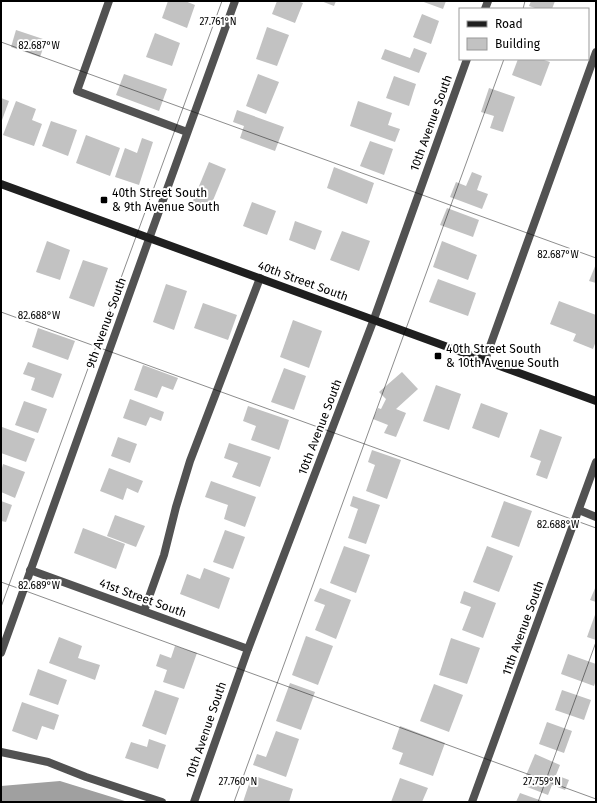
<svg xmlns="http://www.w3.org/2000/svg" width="597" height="803" viewBox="0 0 597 803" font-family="'Fira Sans',sans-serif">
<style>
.water{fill:#a0a0a0}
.building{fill:#c2c2c2}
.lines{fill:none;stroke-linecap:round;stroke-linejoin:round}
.lane{stroke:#525252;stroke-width:8}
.street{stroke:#525252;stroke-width:8}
.secondary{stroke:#1f1f1f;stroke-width:8}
.ticks{fill:none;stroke:#000;stroke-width:1;stroke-opacity:0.45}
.poi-dot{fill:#000;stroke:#fff;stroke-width:1.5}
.labels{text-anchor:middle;stroke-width:4;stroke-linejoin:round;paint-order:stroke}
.street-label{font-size:12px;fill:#000;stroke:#fff}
.poi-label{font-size:12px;fill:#000;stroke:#fff;text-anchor:start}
.ticks-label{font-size:10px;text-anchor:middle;fill:#000;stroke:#fff;stroke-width:4;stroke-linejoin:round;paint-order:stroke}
</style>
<rect width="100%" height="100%" fill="#fff"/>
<path class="water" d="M 60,781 L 128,802 L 1,802 L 1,786 Z"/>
<g class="building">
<path d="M 168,1 L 185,1 L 195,5 L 187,28 L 162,18 Z"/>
<path d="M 277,1 L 297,1 L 303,3 L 295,23 L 272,14 Z"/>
<path d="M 321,1 L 336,1 L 334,6 Z"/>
<path d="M 421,1 L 446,1 L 443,9 Z"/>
<path d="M 531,1 L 555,1 L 552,9 L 538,9 L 529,6 Z"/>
<path d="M 422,14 L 439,21 L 431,44 L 413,37 Z"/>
<path d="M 267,27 L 289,35 L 277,66 L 256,59 Z"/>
<path d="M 16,30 L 46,40 L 40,57 L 11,47 Z"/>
<path d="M 155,33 L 180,43 L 172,66 L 146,57 Z"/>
<path d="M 414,48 L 427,53 L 419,73 L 381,59 L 385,49 L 410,58 Z"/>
<path d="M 518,59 L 541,59 L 550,62 L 541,86 L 512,75 Z"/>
<path d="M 124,74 L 167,89 L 159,111 L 116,95 Z"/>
<path d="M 258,74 L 279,82 L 266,114 L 246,106 Z"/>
<path d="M 394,76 L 416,84 L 409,106 L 386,98 Z"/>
<path d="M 489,88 L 515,97 L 503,132 L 490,128 L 494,116 L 481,112 Z"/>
<path d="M 1,98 L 9,101 L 1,123 Z"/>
<path d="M 16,101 L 36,109 L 32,120 L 42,124 L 34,146 L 3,135 Z"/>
<path d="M 358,101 L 392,113 L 388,125 L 400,129 L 395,142 L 350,126 Z"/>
<path d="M 237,110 L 284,127 L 275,151 L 240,138 L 244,126 L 233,122 Z"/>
<path d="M 51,121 L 77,130 L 68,156 L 42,146 Z"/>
<path d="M 86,135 L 120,148 L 110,176 L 76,163 Z"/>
<path d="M 142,138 L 153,142 L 139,185 L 115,177 L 125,148 L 137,153 Z"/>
<path d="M 370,141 L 393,149 L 384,175 L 360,166 Z"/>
<path d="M 209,162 L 226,169 L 209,210 L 192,203 Z"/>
<path d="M 334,167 L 374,183 L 367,204 L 327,188 Z"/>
<path d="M 472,172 L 482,176 L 477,190 L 488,194 L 482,209 L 450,197 L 456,182 L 466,186 Z"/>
<path d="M 252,202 L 276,211 L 267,235 L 243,226 Z"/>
<path d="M 447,208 L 479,220 L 473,237 L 440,225 Z"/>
<path d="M 295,221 L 322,231 L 315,250 L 289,240 Z"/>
<path d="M 342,231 L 370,241 L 359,271 L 330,260 Z"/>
<path d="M 47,241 L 70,250 L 60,280 L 36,272 Z"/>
<path d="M 442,241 L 477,255 L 468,280 L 433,267 Z"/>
<path d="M 83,260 L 108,268 L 94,307 L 69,298 Z"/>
<path d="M 596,264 L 596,283 L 589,281 Z"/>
<path d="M 438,279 L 476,293 L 468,316 L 429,302 Z"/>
<path d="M 166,284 L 187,291 L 174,330 L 153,322 Z"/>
<path d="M 559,301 L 596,315 L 596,341 L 593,349 L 573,341 L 576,334 L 550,324 Z"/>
<path d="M 203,303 L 237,315 L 228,340 L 194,328 Z"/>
<path d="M 293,320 L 322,331 L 309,368 L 280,357 Z"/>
<path d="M 38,328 L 75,341 L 68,360 L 32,347 Z"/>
<path d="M 28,362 L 62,374 L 53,398 L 31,390 L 35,378 L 23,374 Z"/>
<path d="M 143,365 L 178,378 L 173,390 L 162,386 L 157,398 L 134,390 Z"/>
<path d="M 284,368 L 306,376 L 294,410 L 271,402 Z"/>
<path d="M 402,372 L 418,389 L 396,409 L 406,413 L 396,437 L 384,433 L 388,425 L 373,419 L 378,408 L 381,409 L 386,399 L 379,392 Z"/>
<path d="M 436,385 L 461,394 L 449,430 L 423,421 Z"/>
<path d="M 130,399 L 164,412 L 161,421 L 150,417 L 146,426 L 123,418 Z"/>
<path d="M 24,401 L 47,409 L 38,433 L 15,425 Z"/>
<path d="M 481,403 L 508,413 L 499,438 L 472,428 Z"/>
<path d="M 248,406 L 289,420 L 279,450 L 251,440 L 256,426 L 243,421 Z"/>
<path d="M 2,427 L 35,439 L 26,462 L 1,453 Z"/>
<path d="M 540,429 L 562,437 L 547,479 L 536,475 L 541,461 L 530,457 Z"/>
<path d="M 118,437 L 137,444 L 130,463 L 111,456 Z"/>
<path d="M 229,443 L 271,457 L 260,487 L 232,477 L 238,463 L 224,458 Z"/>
<path d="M 372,450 L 401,460 L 387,499 L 366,491 L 375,465 L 368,462 Z"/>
<path d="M 3,464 L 25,472 L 15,498 L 1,492 L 1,472 Z"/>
<path d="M 109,468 L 143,481 L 138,493 L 127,488 L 123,500 L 100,491 Z"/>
<path d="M 211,481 L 256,497 L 245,527 L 224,519 L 228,505 L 205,497 Z"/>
<path d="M 353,496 L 380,505 L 366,544 L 348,538 L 358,509 L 350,506 Z"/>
<path d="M 1,501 L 12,505 L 6,522 L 1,521 Z"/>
<path d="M 504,501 L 532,511 L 519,547 L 491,537 Z"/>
<path d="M 115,515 L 145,526 L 136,547 L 107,536 Z"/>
<path d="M 83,528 L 125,544 L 116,569 L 74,553 Z"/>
<path d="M 225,530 L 245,537 L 233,569 L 213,562 Z"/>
<path d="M 344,546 L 370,555 L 356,593 L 330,583 Z"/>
<path d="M 487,546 L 513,556 L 499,592 L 473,582 Z"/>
<path d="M 204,568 L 230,578 L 219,609 L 180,594 L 187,574 L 200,579 Z"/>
<path d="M 596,586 L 596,602 L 590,600 Z"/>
<path d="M 320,588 L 351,600 L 336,639 L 315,630 L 325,605 L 314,601 Z"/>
<path d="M 464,591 L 496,603 L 483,638 L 462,630 L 471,607 L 460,603 Z"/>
<path d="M 596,612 L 596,640 L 587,637 Z"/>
<path d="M 306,636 L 333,646 L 318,685 L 292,675 Z"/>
<path d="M 59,637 L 82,646 L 78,658 L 100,665 L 95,680 L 49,663 Z"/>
<path d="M 451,638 L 480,648 L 467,684 L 439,675 Z"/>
<path d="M 175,646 L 197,653 L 184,689 L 163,682 L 167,670 L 156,666 L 160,654 L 171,658 Z"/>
<path d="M 568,654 L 596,664 L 596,680 L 594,686 L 561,674 Z"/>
<path d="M 38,669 L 67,680 L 58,705 L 29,695 Z"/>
<path d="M 290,683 L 315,692 L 301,730 L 276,721 Z"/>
<path d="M 434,684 L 463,695 L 449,732 L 420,721 Z"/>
<path d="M 155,690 L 179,698 L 166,735 L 142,726 Z"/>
<path d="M 562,690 L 591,700 L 584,720 L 555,710 Z"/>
<path d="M 22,702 L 59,715 L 54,730 L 42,726 L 37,740 L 12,731 Z"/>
<path d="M 547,722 L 572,731 L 564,753 L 539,744 Z"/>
<path d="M 400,726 L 445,743 L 433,776 L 399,764 L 403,753 L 392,749 Z"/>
<path d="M 276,731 L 299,739 L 286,777 L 253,765 L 257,754 L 266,757 Z"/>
<path d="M 149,739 L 166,745 L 158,769 L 125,758 L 131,742 L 147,747 Z"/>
<path d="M 535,754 L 560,765 L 556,775 L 569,780 L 565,790 L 552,785 L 548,795 L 522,785 Z"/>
<path d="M 252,775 L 293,789 L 289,802 L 243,802 Z"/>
<path d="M 400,778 L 428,788 L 422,802 L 391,802 Z"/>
<path d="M 520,793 L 545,802 L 516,802 Z"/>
</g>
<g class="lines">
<g class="lane">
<path d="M 109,1 L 77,91 L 187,132"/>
<path d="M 485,360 L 596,52"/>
<path d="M 579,510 L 596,517"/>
<path d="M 144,611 L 164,555 L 176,507 L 190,461 L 260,278"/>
<path d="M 1,752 L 48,762 L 86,777 L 162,802"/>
</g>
<g class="street">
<path d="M 485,9 L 488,1"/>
<path d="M 30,570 L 248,649"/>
<path d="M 1,653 L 149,239 L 235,1"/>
<path d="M 194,802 L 248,649 L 374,319 L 467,59"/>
<path d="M 472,802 L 596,462"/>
</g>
<path class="secondary" d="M 1,184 L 596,401"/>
</g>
<path class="ticks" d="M 523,9 L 525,1M 1,42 L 596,258M 1,312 L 596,528M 1,582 L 596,799M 1,607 L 222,1M 234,802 L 504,59M 538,802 L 596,642"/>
<g class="poi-dot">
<rect x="100" y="196" width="8" height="8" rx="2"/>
<rect x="434" y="352" width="8" height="8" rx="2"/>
</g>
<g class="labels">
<g class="street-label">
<text transform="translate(431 123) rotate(-70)" y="4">10th Avenue South</text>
<text transform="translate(303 281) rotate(20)" y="4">40th Street South</text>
<text transform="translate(106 323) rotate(-70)" y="4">9th Avenue South</text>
<text transform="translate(320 427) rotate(-69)" y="4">10th Avenue South</text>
<text transform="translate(143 598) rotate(20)" y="4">41st Street South</text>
<text transform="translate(523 628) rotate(-70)" y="4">11th Avenue South</text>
<text transform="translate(206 730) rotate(-71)" y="4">10th Avenue South</text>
</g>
<g class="poi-label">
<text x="112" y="197">40th Street South<tspan x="112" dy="14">&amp; 9th Avenue South</tspan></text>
<text x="446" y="353">40th Street South<tspan x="446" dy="14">&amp; 10th Avenue South</tspan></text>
</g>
</g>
<g class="ticks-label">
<text x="218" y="25">27.761°N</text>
<text x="39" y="49">82.687°W</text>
<text x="558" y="258">82.687°W</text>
<text x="39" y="319">82.688°W</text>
<text x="558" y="528">82.688°W</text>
<text x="39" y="589">82.689°W</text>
<text x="238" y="785">27.760°N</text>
<text x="542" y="785">27.759°N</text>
</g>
<rect width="597" height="803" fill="none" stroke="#000000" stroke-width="4"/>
<rect x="459" y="8" width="130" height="52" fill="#ffffff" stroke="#999999"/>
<rect x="467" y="21" width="20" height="6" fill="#1f1f1f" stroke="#999999"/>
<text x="495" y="28" font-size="12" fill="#000000">Road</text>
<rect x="467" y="38" width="20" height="12" fill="#c2c2c2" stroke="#999999"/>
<text x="495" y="48" font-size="12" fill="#000000">Building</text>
</svg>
